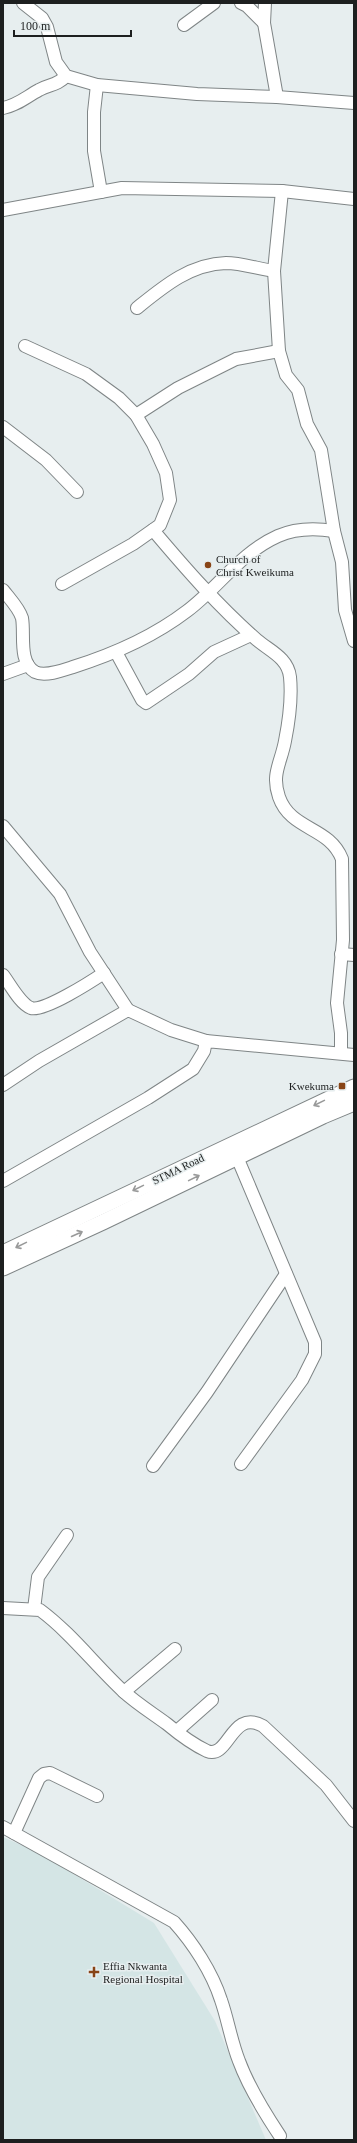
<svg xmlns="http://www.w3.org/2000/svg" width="357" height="2143" viewBox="0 0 357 2143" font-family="Georgia,serif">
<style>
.built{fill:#d4e5e5}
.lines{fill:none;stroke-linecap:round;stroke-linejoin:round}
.minor-casing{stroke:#7f8586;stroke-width:14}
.major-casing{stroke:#7f8586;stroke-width:17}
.minor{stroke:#fff;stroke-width:12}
.major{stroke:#fff;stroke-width:15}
.oneway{stroke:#999a9a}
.poi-dot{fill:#884416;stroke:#e7eeef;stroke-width:1.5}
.labels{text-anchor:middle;stroke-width:3;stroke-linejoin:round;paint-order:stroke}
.poi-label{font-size:11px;fill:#1d1f1f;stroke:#e7eeef;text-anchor:start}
.street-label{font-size:11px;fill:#1d1f1f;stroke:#e7eeef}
</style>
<rect width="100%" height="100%" fill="#e7eeef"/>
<path class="built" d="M 3,1837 L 39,1853 L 154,1923 L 215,2021 L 266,2140 L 3,2140 Z"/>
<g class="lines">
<g class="minor-casing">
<g id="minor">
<path d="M 23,3 L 42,18 L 47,27 L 56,62 L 66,76 L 97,85 L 197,94 L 277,97 L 354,103"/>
<path d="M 241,3 L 247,6 L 264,23"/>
<path d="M 265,3 L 264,23 L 277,97"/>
<path d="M 184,25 L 214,3"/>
<path d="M 97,85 L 94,112 L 94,151 L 101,192"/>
<path d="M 3,108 C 18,105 26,97 39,90 C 49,84 57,86 66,76"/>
<path d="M 282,191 L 274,271 L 279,351 L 286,375 L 298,390 L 307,424 L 321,450 L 334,531 L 342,562 L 345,610 L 354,641"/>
<path d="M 3,210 L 122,188 L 282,191 L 354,199"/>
<path d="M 137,308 C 163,287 190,264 226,263 C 241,263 259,269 274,271"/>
<path d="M 25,346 L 86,374 L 119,398 L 136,415 L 153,444 L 166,473 L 170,500 L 160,525 L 133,544 L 62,584"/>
<path d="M 136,415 L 178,388 L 236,359 L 279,351"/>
<path d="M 3,427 L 46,460 L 77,492"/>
<path d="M 153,530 C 185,568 219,607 257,640 C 270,651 288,658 290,677 C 292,697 289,721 285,741 C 281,763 271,774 279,797 C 291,831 329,826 342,859 L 343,940 L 337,1003 L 341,1033 L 341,1053"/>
<path d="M 3,590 C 9,598 19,608 22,618 C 25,634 18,662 35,672 C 45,677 64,670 73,667 C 114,654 153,637 187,611 C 219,587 240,553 278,536 C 296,528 315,528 334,531"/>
<path d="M 116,652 L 142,700 L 146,703 L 189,674 L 214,652 L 251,635"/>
<path d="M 3,674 L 28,665"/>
<path d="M 3,826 L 60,894 L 90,952 L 128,1010"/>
<path d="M 341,954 L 354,955"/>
<path d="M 3,975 C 10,984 20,1004 31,1008 C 44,1012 92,981 104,973"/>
<path d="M 3,1085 L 39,1061 L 128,1010 L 171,1030 L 206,1041"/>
<path d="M 237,1157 L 315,1342 L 315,1354 L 302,1380 L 241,1464"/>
<path d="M 3,1181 L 148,1098 L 193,1069 L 204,1051 L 206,1041 L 354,1055"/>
<path d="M 153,1466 L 207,1392 L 286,1274"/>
<path d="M 3,1608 L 40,1610 C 71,1633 95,1665 123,1691 C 136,1703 152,1713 167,1724 C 179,1734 192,1744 207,1751 C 229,1760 231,1708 263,1726 L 326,1785 L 354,1821"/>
<path d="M 34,1609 L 38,1577 L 67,1535"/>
<path d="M 124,1692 L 175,1649"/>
<path d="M 177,1731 L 212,1700"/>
<path d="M 3,1827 L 174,1922 C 193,1943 212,1972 221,2000 C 228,2020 231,2041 239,2061 C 249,2088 264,2112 280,2136"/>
<path d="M 14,1833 L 39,1778 L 44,1774 L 50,1773 L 97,1796"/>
</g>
</g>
<g class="major-casing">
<g id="major">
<path d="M 3,1253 L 354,1087"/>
<path d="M 3,1268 L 103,1222 L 323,1116 L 354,1103"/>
</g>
</g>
<use href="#minor" class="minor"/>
<use href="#major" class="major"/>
</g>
<defs><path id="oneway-shaft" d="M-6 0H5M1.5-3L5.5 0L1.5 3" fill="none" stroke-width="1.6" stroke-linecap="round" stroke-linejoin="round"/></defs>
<g class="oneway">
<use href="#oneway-shaft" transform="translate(319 1103) rotate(154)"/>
<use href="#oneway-shaft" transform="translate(194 1178) rotate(-26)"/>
<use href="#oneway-shaft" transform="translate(138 1188) rotate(154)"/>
<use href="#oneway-shaft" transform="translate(77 1234) rotate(-24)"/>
<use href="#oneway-shaft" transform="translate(21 1245) rotate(154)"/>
</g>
<g class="poi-dot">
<circle cx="208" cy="565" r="4"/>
<rect x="338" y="1082" width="8" height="8" rx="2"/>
<path d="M92 1966h4v4h4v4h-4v4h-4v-4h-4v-4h4z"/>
</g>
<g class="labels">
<g class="poi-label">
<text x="216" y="563">Church of<tspan x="216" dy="13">Christ Kweikuma</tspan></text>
<text x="334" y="1090" text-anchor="end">Kwekuma</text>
<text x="103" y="1970">Effia Nkwanta<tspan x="103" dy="13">Regional Hospital</tspan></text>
</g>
<g class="street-label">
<text transform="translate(178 1169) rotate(-26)" y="4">STMA Road</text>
</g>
</g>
<rect width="357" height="2143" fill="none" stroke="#1d1f1f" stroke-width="8"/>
<path d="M14 30v6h117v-6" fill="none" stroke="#1d1f1f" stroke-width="2"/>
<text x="20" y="30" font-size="12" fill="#1d1f1f" stroke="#e7eeef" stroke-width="3" paint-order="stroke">100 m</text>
</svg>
